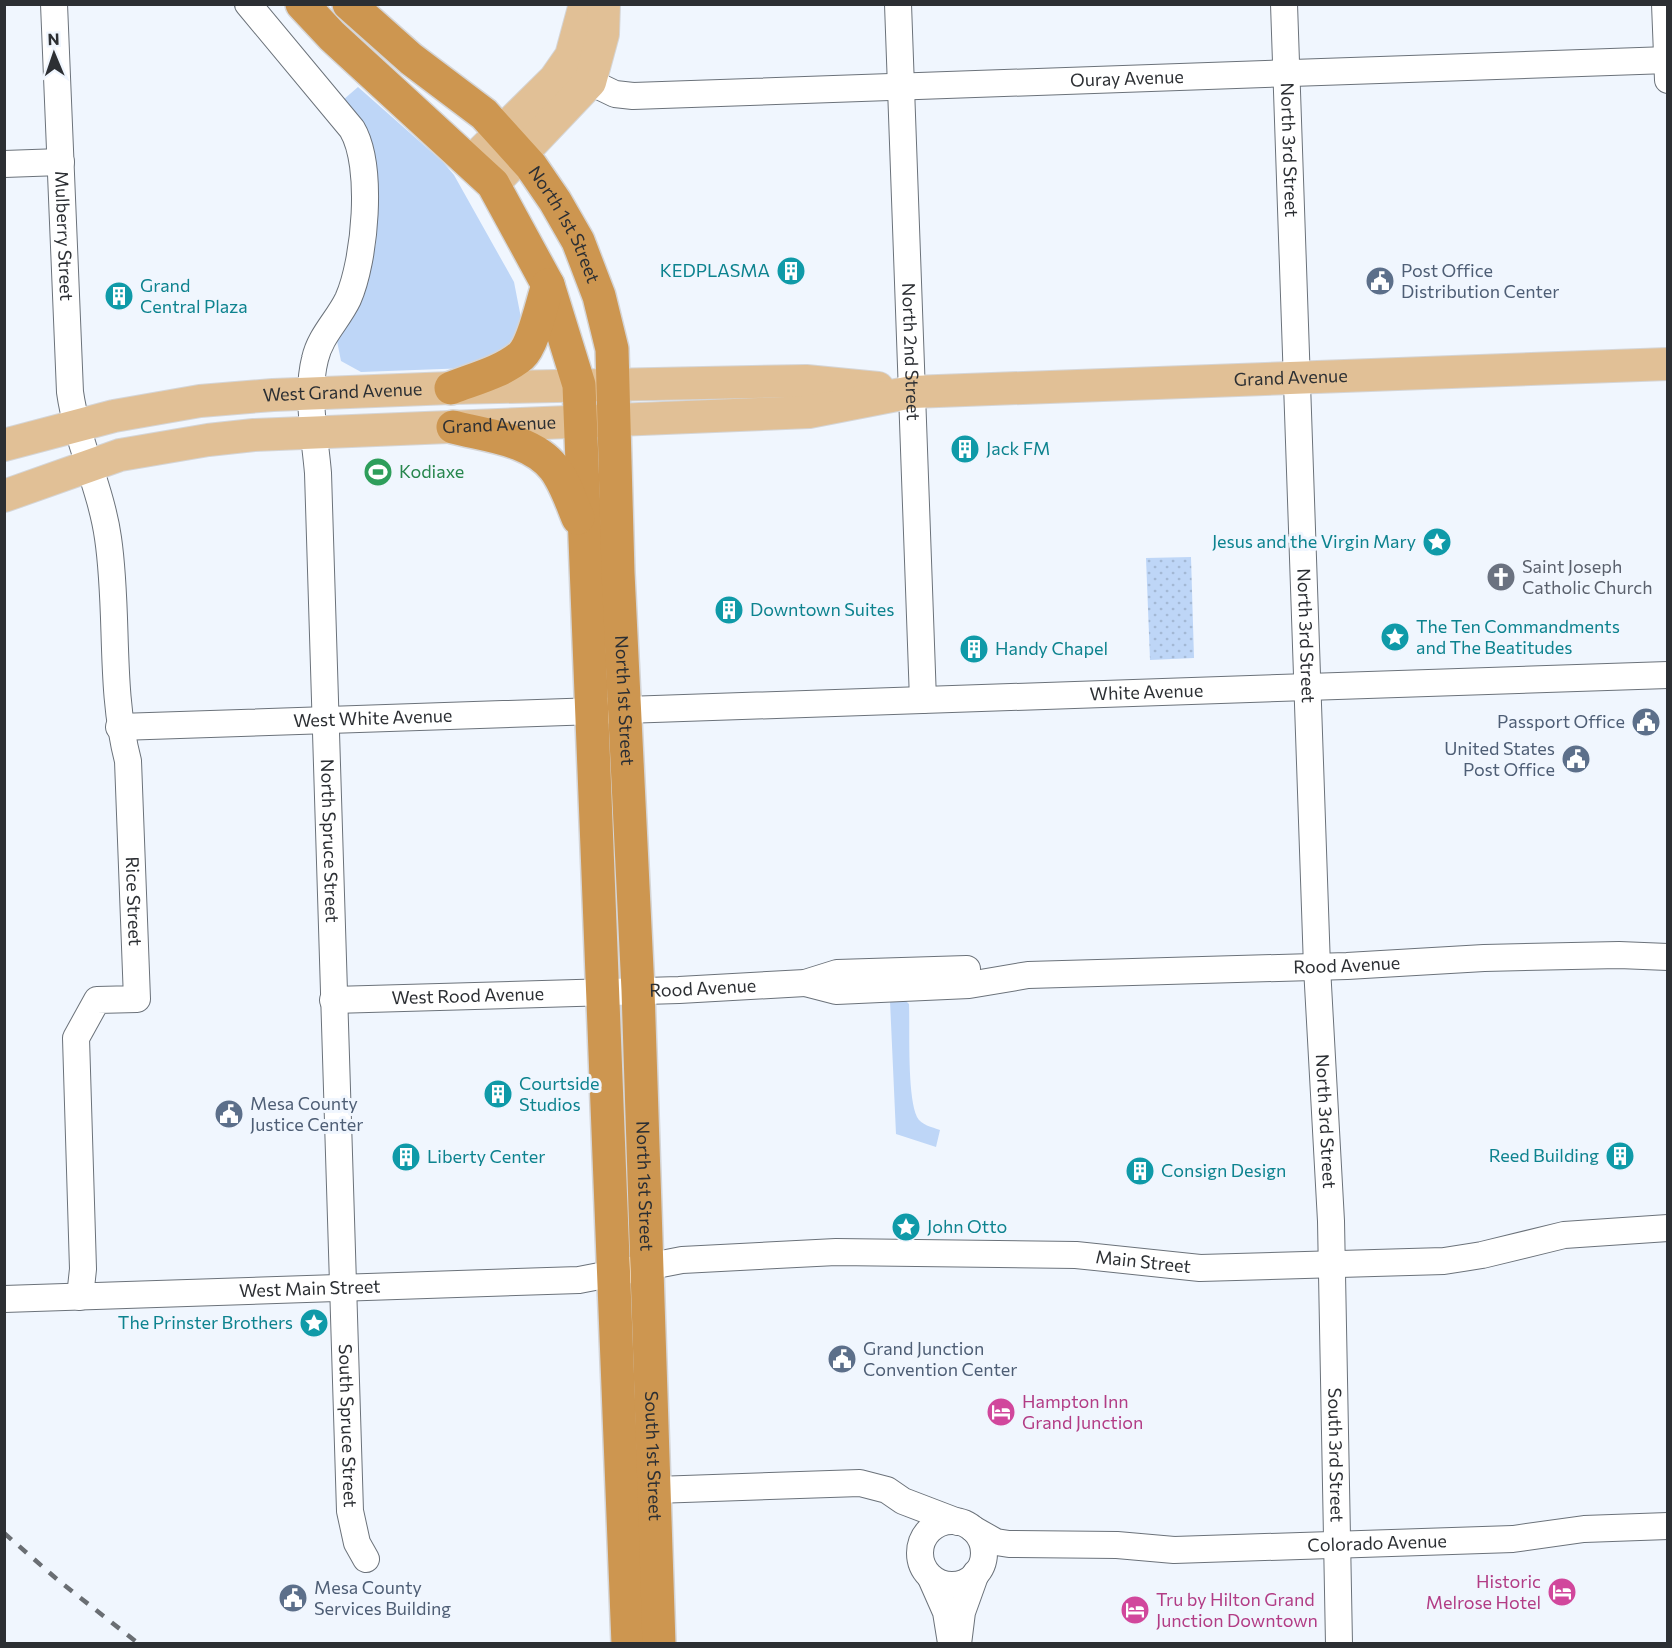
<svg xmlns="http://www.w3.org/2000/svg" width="1672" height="1648" viewBox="0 0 1672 1648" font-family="Commissioner,sans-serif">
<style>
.green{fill:#bed6f7}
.garden{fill:url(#garden-dots)}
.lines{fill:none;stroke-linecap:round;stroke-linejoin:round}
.minor-casing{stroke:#6b727a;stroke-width:28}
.major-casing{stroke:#d5d5d6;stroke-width:34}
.highway-casing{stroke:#d5d5d6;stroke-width:36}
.minor{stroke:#fff;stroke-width:26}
.major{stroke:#e1c096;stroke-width:32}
.highway{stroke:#cd9650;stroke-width:33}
.rail{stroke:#6a6e73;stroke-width:4.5;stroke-dasharray:10 10;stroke-linecap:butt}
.labels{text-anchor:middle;stroke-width:6;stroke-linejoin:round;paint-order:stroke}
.street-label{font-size:18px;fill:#2c2f33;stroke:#f0f6fe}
.culture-label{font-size:18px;fill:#0d838f;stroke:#f0f6fe;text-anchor:start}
.service-label{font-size:18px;fill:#4e5e75;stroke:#f0f6fe;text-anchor:start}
.leisure-label{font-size:18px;fill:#27864d;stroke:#f0f6fe;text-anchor:start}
.worship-label{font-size:18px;fill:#5b616d;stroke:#f0f6fe;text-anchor:start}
.hotel-label{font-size:18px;fill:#b23c85;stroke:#f0f6fe;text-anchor:start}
</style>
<defs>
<pattern id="garden-dots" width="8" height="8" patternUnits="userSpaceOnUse" patternTransform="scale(1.5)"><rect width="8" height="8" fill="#bed6f7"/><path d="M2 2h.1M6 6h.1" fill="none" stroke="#a3b8d4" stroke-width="1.8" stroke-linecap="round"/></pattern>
</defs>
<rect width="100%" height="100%" fill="#f0f6fe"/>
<g class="green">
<path d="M 358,87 L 443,162 L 454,175 L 514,282 L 522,323 L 514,345 L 469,368 L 361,372 L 341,361 L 337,341 L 366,284 L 376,243 L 377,220 L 373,149 L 370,141 L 343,100 Z"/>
<path d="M 890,1001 L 906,1001 L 909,1004 C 910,1031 907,1095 917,1117 C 921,1125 932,1127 940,1130 L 936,1147 L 896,1134 Z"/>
</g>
<path class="garden" d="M 1191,557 L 1194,658 L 1150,660 L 1146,558 Z"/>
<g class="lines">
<g class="minor-casing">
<g id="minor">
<path id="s1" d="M 54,4 L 70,392 C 77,442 101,488 108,538 C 119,612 109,688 128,761 L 137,999 L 97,1000 L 76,1038 L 83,1269 L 80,1297"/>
<path id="s2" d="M 248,4 L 352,129 C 374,166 365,261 348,299 C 338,320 320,336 315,359 C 306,394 315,437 318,473 L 350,1511 L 357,1543 L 366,1559"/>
<path id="s3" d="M 898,4 L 923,700"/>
<path id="s4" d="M 1284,4 L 1317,967 L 1331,1221 L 1339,1644"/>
<path d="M 1665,4 L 1668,80"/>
<path id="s5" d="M 590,82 L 615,94 L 633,96 L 1668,60"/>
<path d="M 4,164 L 61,162"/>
<path id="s6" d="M 119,727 L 1668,675"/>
<path id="s7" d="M 805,983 L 836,991 L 969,985 L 1028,975 L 1347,966 L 1484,958 L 1619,955 L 1668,957"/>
<path id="s8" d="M 333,1000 L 679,990 L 805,983 L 837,973 L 967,969"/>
<path id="s9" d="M 4,1299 L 579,1280 L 682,1260 L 836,1252 L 1076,1255 L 1200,1268 L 1444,1261 L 1482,1255 L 1564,1235 L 1668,1228"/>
<path d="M 655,1490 L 860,1483 L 887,1490 L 903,1501 L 958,1522"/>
<circle cx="952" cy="1553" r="32"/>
<path id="s10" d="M 973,1529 L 996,1542 L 1009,1544 L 1117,1545 L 1174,1550 L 1513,1539 L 1584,1529 L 1668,1526"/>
<path d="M 931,1578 L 946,1612 L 951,1643"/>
<path d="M 958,1644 L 962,1612 L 976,1573"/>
</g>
</g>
<g class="major-casing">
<g id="major">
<path d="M 471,162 L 555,79 L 571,56 L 585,4"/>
<path d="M 493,184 L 590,82 L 603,34 L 604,4"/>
<path id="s11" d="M 4,445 L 114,416 L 200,401 L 273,395 L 451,388 L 806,381 L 878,388"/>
<path id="s12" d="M 4,496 L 120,455 L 208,440 L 254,435 L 809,412 L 912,392 L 1668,364"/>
</g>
</g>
<g class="highway-casing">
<g id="highway">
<path d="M 302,4 L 332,36 L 493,184 L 548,285 L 579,385 L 628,1644"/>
<path id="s13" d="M 349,4 L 411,59 L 484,114 L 531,166 L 555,201 L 578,241 L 599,296 L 612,349 L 618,573 L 638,990 L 659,1644"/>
<path d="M 451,388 C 474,379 502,372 521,356 C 534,344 542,302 548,285"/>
<path d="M 453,427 C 487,436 531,439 554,468 C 565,482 571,501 578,518"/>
</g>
</g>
<use href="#minor" class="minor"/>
<use href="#major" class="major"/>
<use href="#highway" class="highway"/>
<path class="rail" d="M 4,1533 L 59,1581 L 139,1644"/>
</g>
<defs>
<g id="building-disc" transform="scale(1.5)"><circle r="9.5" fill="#0f9aa8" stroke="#f0f6fe"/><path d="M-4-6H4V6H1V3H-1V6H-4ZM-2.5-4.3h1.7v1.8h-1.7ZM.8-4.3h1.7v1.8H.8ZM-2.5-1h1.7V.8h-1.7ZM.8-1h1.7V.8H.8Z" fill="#fff"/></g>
<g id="civic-disc" transform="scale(1.5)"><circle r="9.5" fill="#5c6f8a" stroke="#f0f6fe"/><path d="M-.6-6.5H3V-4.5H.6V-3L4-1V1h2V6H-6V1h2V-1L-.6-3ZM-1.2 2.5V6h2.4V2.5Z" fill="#fff"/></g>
<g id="stadium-disc" transform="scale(1.5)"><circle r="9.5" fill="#2e9e5b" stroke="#f0f6fe"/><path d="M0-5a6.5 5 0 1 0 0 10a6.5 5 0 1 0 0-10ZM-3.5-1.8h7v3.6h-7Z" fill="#fff"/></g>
<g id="sight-disc" transform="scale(1.5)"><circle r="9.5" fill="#0f9aa8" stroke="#f0f6fe"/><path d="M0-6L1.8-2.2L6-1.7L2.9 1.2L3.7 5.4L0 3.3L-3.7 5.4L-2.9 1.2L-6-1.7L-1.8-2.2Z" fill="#fff"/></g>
<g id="church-disc" transform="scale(1.5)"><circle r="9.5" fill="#6b7280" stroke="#f0f6fe"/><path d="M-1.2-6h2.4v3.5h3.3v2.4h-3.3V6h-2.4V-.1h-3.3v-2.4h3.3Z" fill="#fff"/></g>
<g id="hotel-disc" transform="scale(1.5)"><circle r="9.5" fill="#d1479c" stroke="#f0f6fe"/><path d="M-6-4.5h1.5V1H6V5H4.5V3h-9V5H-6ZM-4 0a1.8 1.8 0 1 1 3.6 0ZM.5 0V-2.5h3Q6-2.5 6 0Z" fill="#fff"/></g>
</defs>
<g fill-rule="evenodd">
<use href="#building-disc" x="791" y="271"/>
<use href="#civic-disc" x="1380" y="281"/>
<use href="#building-disc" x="119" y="296"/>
<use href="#building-disc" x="965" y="449"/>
<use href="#stadium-disc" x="378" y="472"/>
<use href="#sight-disc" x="1437" y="542"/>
<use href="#church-disc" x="1501" y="577"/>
<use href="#building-disc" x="729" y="610"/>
<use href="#sight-disc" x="1395" y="637"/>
<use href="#building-disc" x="974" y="649"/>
<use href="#civic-disc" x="1646" y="722"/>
<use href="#civic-disc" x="1576" y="759"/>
<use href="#building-disc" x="498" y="1094"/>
<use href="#civic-disc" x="229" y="1114"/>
<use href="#building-disc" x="1620" y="1156"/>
<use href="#building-disc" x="406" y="1157"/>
<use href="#building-disc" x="1140" y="1171"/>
<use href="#sight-disc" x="906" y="1227"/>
<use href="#sight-disc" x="314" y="1323"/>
<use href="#civic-disc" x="842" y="1359"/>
<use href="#hotel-disc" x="1001" y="1412"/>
<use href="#hotel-disc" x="1562" y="1592"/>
<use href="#civic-disc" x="293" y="1598"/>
<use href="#hotel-disc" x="1135" y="1610"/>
</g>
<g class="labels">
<g class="street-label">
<text dy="6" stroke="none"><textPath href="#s5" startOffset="540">Ouray Avenue</textPath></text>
<text dy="6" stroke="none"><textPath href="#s4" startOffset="146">North 3rd Street</textPath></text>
<text dy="6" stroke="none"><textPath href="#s13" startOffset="312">North 1st Street</textPath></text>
<text dy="6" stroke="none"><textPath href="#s1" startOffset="232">Mulberry Street</textPath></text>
<text dy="6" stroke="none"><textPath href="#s3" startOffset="348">North 2nd Street</textPath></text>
<text dy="6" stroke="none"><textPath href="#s12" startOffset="1298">Grand Avenue</textPath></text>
<text dy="6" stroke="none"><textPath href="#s11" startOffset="344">West Grand Avenue</textPath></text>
<text dy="6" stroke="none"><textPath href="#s12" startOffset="504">Grand Avenue</textPath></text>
<text dy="6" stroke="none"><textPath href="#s4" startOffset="632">North 3rd Street</textPath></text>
<text dy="6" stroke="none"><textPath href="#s6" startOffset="1028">White Avenue</textPath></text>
<text dy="6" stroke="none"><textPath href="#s13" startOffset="798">North 1st Street</textPath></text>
<text dy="6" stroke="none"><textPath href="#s6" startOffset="254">West White Avenue</textPath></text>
<text dy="6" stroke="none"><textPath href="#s2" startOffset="888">North Spruce Street</textPath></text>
<text dy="6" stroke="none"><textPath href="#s1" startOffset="904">Rice Street</textPath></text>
<text dy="6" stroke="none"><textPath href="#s7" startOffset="544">Rood Avenue</textPath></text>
<text dy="6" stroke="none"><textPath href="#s8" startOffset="370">Rood Avenue</textPath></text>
<text dy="6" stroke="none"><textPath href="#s8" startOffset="135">West Rood Avenue</textPath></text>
<text dy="6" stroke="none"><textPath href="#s4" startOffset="1118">North 3rd Street</textPath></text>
<text dy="6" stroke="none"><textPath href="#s13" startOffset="1284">North 1st Street</textPath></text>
<text dy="6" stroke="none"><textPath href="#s9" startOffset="1142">Main Street</textPath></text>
<text dy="6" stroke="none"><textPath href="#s9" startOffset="306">West Main Street</textPath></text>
<text dy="6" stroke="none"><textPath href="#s2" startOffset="1473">South Spruce Street</textPath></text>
<text dy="6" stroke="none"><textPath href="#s4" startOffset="1452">South 3rd Street</textPath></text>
<text dy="6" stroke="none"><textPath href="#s13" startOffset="1554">South 1st Street</textPath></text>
<text dy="6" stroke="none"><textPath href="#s10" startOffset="408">Colorado Avenue</textPath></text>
</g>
<g class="culture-label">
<text x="770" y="277" text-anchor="end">KEDPLASMA</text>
<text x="140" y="292">Grand<tspan x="140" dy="21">Central Plaza</tspan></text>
<text x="986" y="455">Jack FM</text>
<text x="1416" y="548" text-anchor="end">Jesus and the Virgin Mary</text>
<text x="750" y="616">Downtown Suites</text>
<text x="1416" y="633">The Ten Commandments<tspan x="1416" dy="21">and The Beatitudes</tspan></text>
<text x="995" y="655">Handy Chapel</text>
<text x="519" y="1090">Courtside<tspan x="519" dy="21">Studios</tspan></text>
<text x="1599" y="1162" text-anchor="end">Reed Building</text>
<text x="427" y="1163">Liberty Center</text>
<text x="1161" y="1177">Consign Design</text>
<text x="927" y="1233">John Otto</text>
<text x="293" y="1329" text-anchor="end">The Prinster Brothers</text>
</g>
<g class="service-label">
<text x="1401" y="277">Post Office<tspan x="1401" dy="21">Distribution Center</tspan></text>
<text x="1625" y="728" text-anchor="end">Passport Office</text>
<text x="1555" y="755" text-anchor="end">United States<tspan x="1555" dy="21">Post Office</tspan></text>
<text x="250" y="1110">Mesa County<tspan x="250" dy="21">Justice Center</tspan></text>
<text x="863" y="1355">Grand Junction<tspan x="863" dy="21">Convention Center</tspan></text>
<text x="314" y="1594">Mesa County<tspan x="314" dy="21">Services Building</tspan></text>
</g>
<g class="leisure-label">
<text x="399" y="478">Kodiaxe</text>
</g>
<g class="worship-label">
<text x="1522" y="573">Saint Joseph<tspan x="1522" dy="21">Catholic Church</tspan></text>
</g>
<g class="hotel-label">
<text x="1022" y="1408">Hampton Inn<tspan x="1022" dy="21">Grand Junction</tspan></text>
<text x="1541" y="1588" text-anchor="end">Historic<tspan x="1541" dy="21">Melrose Hotel</tspan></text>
<text x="1156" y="1606">Tru by Hilton Grand<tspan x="1156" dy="21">Junction Downtown</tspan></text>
</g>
</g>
<rect width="1672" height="1648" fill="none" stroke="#2c2f33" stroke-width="12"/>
<g transform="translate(54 54) rotate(358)" stroke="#f0f6fe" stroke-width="4.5" paint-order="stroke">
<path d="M0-4.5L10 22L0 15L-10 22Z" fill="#2c2f33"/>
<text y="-9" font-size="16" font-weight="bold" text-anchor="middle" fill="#2c2f33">N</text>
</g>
</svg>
